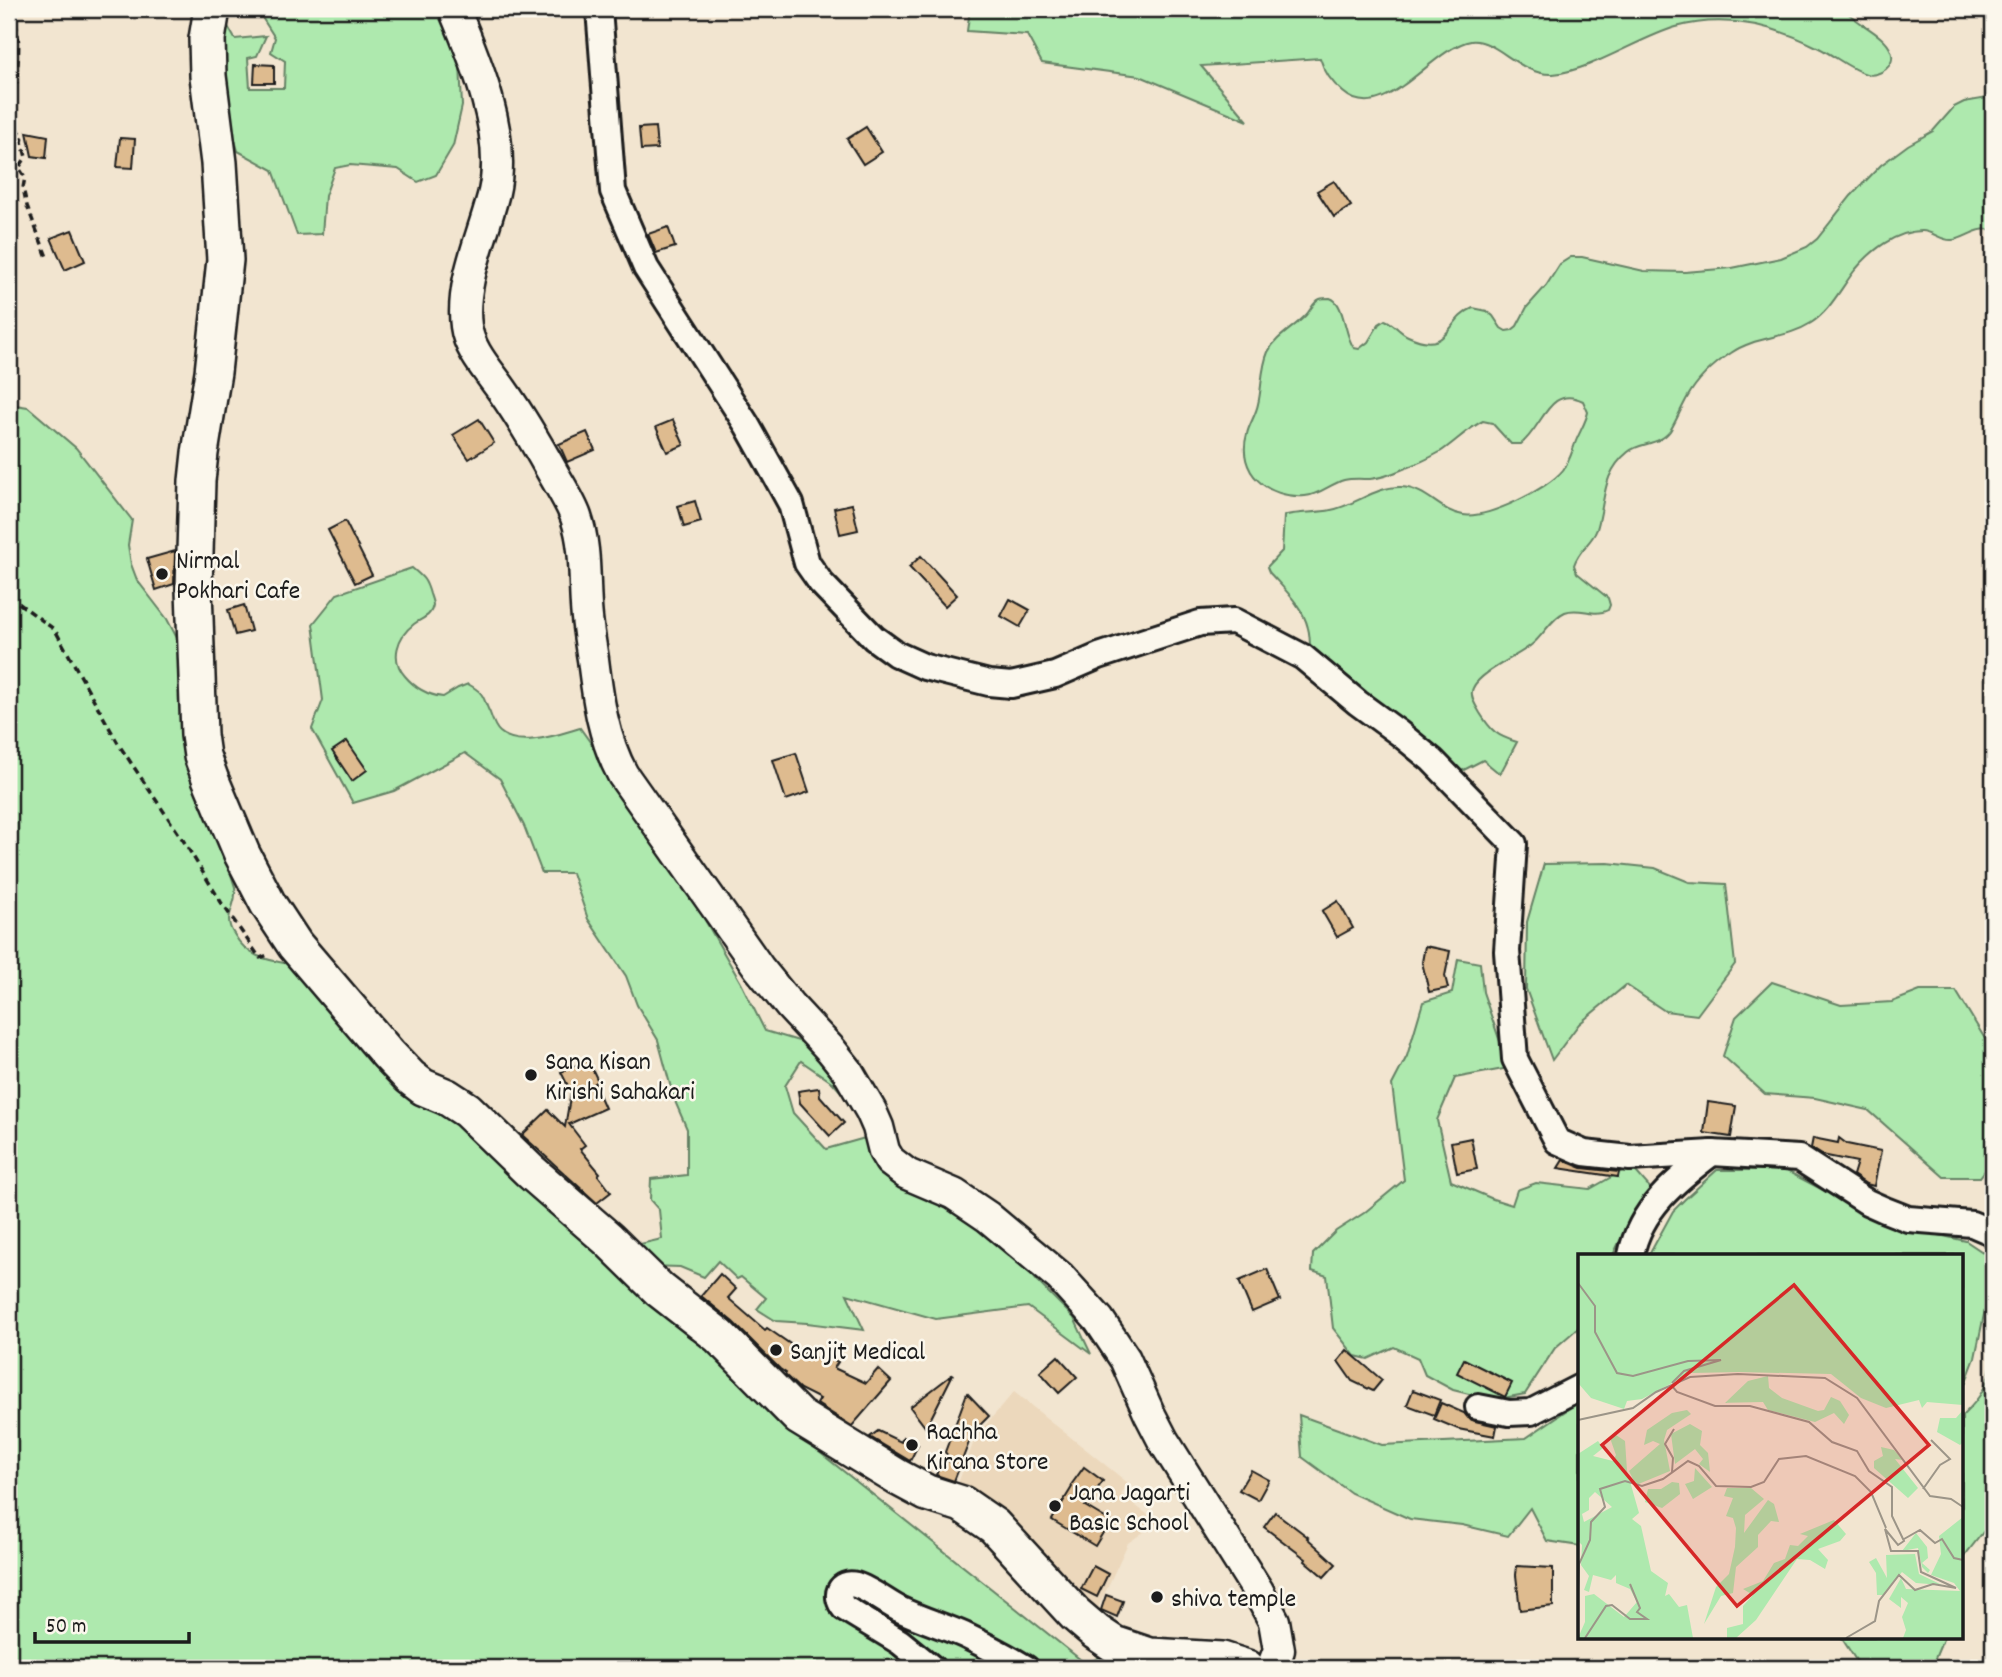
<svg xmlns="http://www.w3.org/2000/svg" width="2002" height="1677" viewBox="0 0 2002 1677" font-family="Dekko,sans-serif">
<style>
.built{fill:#ecd8bc}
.green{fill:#aee9ae;stroke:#658265;stroke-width:2}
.building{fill:#debb8f;stroke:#1c1c1c;stroke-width:2}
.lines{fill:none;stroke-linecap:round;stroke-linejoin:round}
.minor-casing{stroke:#1c1c1c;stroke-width:30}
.tertiary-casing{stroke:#1c1c1c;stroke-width:35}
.secondary-casing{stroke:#1c1c1c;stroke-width:40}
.path{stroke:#1c1c1c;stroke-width:3.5;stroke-dasharray:7 5;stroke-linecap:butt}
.minor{stroke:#fbf7ec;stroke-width:24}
.tertiary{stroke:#fbf7ec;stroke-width:30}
.secondary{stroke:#fbf7ec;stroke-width:35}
.poi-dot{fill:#1c1c1c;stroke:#fbf7ec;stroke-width:2.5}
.labels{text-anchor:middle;stroke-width:5;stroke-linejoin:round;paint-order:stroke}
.poi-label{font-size:26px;fill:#1c1c1c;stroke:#fbf7ec;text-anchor:start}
.inset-road{fill:none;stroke:#9c9588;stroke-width:2}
.view{fill:#d62828;fill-opacity:0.15;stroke:#d62828;stroke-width:3.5}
.inset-edge{fill:none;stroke:#1c1c1c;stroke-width:3.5}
</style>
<rect width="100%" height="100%" fill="#f2e5d0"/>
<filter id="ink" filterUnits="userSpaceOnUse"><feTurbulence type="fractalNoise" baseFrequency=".0143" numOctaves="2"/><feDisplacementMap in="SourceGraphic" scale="14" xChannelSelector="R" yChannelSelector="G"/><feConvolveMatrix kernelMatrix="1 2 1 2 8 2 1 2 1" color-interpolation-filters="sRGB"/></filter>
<g filter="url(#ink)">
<path class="built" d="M 1014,1392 L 1128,1483 L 1121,1495 L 1158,1522 L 1128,1543 L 1086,1634 L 957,1486 L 976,1436 Z"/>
<g class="green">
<path d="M 264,9 L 445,9 L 459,42 L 462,106 L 453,146 L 436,175 L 418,182 L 398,169 L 350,165 L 335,168 L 325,196 L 322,234 L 297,235 L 273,170 L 238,151 L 230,122 L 224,69 L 226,23 L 235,39 L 266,36 L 257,56 L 248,58 L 250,88 L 284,88 L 285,61 L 271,52 L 275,38 L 263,19 Z"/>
<path d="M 970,9 L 1844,9 C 1855,23 1885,34 1891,51 C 1897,65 1879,78 1866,74 C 1850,69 1835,56 1819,48 C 1774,25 1726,13 1676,27 C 1638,38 1591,71 1553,74 C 1520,76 1496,38 1471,41 C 1430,48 1384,128 1343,92 C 1332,83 1324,72 1320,58 L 1201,66 L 1248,121 L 1140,76 L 1042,63 L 1027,35 L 967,31 Z"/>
<path d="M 1993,97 L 1993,229 C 1988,229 1982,229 1977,231 C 1970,233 1960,240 1952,240 C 1942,241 1932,231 1922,231 C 1895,231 1871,251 1855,270 C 1841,288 1830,311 1811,323 C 1786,339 1755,336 1731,353 C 1714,364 1697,380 1687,398 C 1681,409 1676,421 1670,431 C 1659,446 1640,442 1628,452 C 1601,474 1606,500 1597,529 C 1592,543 1579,549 1574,565 L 1577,573 L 1608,598 L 1610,605 L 1608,610 C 1594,618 1580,606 1565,612 C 1551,618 1543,637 1530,646 C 1516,657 1480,672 1473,688 C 1469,696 1476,706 1480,713 C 1491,731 1497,736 1517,742 L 1500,774 L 1483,760 L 1458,773 L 1310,650 C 1310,643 1310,635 1308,628 C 1303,606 1283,588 1269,572 L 1267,567 L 1282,551 L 1284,516 C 1291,512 1319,513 1331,510 C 1354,506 1376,486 1401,487 C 1428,489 1439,511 1463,515 C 1487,519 1548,489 1563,470 C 1570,461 1572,451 1576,441 C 1580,431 1586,422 1588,412 L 1583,401 C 1549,384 1543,427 1521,444 L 1511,444 L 1492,423 L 1483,421 C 1467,429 1455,442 1440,452 C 1428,459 1414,465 1401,470 C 1392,474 1380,478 1370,479 C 1362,479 1352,478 1344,480 C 1330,484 1320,495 1305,496 C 1268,499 1236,472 1247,434 C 1249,424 1256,415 1258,404 C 1262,388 1261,368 1268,352 C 1276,336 1294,328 1306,315 C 1311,310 1313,302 1320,299 C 1323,298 1326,298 1330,298 C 1345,302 1344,336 1354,348 L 1359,349 L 1368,342 L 1379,324 L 1385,320 C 1395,324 1399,332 1408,336 C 1451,356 1445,319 1473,308 L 1487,311 L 1493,316 L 1501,328 L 1506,331 L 1512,330 L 1517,326 L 1527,307 L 1546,286 L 1560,264 L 1571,257 L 1582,257 L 1644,271 L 1685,272 L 1732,268 L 1781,258 L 1807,247 L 1817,239 L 1851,196 L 1881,165 L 1908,145 L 1933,131 L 1954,107 L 1964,102 Z"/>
<path d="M 9,404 L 28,407 L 76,448 L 132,520 L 128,545 L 131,564 L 137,580 L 167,619 L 177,638 L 186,735 L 235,887 C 237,901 231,906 229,919 C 229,924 231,930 234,934 C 247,957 266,960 290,964 L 429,1103 L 518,1175 L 689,1336 L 720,1359 L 784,1424 L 1086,1664 L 1114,1650 L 1165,1668 L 9,1668 Z"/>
<path d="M 412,568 C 424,578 426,580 430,594 C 431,597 433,602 433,605 C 431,617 422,618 414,624 C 397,637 390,659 405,676 C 415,688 427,695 443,697 L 458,688 L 468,684 C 486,694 482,697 490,713 C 492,719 495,728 500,732 C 520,749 559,734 580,728 L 654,831 L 741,983 L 765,1031 L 802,1042 L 829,1057 L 867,1121 L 833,1083 L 801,1061 L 785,1086 L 793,1113 L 826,1149 L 865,1138 L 875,1163 L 978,1221 L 1006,1243 L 1037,1281 L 1074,1318 L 1091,1354 L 1028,1307 L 936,1319 L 847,1294 L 864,1330 L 807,1323 L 776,1321 L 757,1309 L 766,1298 L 741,1277 L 737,1279 L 718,1261 L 704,1277 L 680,1267 L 649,1266 L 627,1247 L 662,1239 L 659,1210 L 650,1200 L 651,1179 L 687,1175 L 687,1129 L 674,1099 L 658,1040 L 637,1005 L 626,976 L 588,919 L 572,873 L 542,873 L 524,826 L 500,779 L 465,753 L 394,791 L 353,803 L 312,729 L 323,700 L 313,624 L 337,594 Z"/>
<path d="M 1608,863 L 1655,868 L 1689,882 L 1726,884 L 1735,964 L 1697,1015 L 1665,1011 L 1626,985 L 1579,1024 L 1552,1060 L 1526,989 L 1527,922 L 1544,864 Z"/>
<path d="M 1458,959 L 1480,963 L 1483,992 L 1509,1068 L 1455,1078 L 1437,1120 L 1451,1181 L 1493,1199 L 1512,1205 L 1517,1190 L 1536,1183 L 1590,1189 L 1631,1166 L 1652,1190 L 1626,1228 L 1613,1255 L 1580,1255 L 1580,1324 L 1578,1328 L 1555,1348 L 1525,1394 L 1493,1400 L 1453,1390 L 1425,1375 L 1418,1358 L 1394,1347 L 1368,1359 L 1355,1356 L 1333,1328 L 1327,1276 L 1312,1271 L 1313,1254 L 1336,1231 L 1364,1213 L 1404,1180 L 1392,1085 L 1407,1056 L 1423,1002 L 1452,993 Z"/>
<path d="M 1772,982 L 1841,1005 L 1892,1002 L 1920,991 L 1956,991 L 1993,1052 L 1993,1160 L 1980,1177 L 1944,1177 L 1868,1110 L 1815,1098 L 1765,1094 L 1723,1056 L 1736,1017 Z"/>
<path d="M 1717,1170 L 1785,1170 L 1840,1199 L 1925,1232 L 1966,1241 L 1993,1259 L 1993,1271 L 1975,1358 L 1965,1384 L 1962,1383 L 1962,1255 L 1649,1255 L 1673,1211 L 1685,1199 Z"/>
<path d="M 1993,1355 L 1993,1522 L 1991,1522 L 1962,1559 L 1962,1416 C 1982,1397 1989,1383 1993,1355 Z"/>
<path d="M 1580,1401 L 1580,1546 L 1547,1541 L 1530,1508 L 1508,1536 L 1462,1525 L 1410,1519 L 1351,1493 L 1302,1457 L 1299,1415 L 1382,1445 L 1526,1438 Z"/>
<path d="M 1841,1637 L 1944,1637 L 1931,1668 L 1861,1668 Z"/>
</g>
<g class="building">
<path d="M 255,64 L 274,65 L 274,83 L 254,83 Z"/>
<path d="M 655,127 L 657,149 L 641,150 L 639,128 Z"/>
<path d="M 866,127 L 882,152 L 863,164 L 847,139 Z"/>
<path d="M 27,132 L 48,136 L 46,158 L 32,156 Z"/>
<path d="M 120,138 L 135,139 L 133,168 L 117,167 Z"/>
<path d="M 1334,181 L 1351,206 L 1334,217 L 1317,191 Z"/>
<path d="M 668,227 L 675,247 L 656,253 L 648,234 Z"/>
<path d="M 72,230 L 85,261 L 65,270 L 51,238 Z"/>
<path d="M 479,419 L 494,443 L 469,459 L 453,435 Z"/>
<path d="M 673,420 L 684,445 L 667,452 L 656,427 Z"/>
<path d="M 587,432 L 595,450 L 567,462 L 559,444 Z"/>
<path d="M 695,501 L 701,522 L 684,527 L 678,506 Z"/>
<path d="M 852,504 L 858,530 L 840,534 L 834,508 Z"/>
<path d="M 345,521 L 372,575 L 355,583 L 328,530 Z"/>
<path d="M 175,551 L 174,584 L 156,590 L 147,559 Z"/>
<path d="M 921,556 L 957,595 L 945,606 L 909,567 Z"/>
<path d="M 1010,599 L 1030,610 L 1020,627 L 1001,616 Z"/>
<path d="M 244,605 L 251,631 L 235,635 L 228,610 Z"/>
<path d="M 347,741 L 367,770 L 352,781 L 332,751 Z"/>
<path d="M 796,753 L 809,792 L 786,800 L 773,760 Z"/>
<path d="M 1338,901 L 1353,928 L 1337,937 L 1322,911 Z"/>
<path d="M 1425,946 L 1450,951 L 1445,976 L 1448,988 L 1429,992 L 1422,962 Z"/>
<path d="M 588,1060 L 598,1081 L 594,1083 L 605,1108 L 569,1124 L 585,1145 L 580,1149 L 600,1173 L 598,1175 L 611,1192 L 597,1203 L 522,1135 L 548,1110 L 565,1127 L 571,1092 L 561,1072 Z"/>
<path d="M 819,1088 L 820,1096 L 844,1123 L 830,1136 L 800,1103 L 798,1091 Z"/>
<path d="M 1708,1102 L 1736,1106 L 1731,1137 L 1704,1133 Z"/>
<path d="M 1471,1138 L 1477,1169 L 1457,1173 L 1451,1142 Z"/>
<path d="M 1813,1138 L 1838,1143 L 1839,1138 L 1847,1144 L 1881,1151 L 1874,1186 L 1866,1184 L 1853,1175 L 1857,1162 L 1822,1155 L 1811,1148 Z"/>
<path d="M 1563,1160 L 1582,1168 L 1619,1172 L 1618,1177 L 1558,1168 Z"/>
<path d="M 1267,1269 L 1280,1300 L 1252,1312 L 1239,1281 Z"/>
<path d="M 720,1274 L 736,1289 L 728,1298 L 765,1330 L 767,1328 L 802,1352 L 820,1360 L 823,1354 L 838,1362 L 834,1368 L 866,1383 L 878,1369 L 891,1381 L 852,1426 L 817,1404 L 820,1399 L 800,1389 L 785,1375 L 786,1373 L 780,1369 L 733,1322 L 701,1296 Z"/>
<path d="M 1347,1350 L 1382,1380 L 1373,1391 L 1352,1381 L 1338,1361 Z"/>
<path d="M 1058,1356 L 1077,1377 L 1059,1393 L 1040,1372 Z"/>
<path d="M 1464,1359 L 1512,1383 L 1505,1397 L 1457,1373 Z"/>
<path d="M 953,1374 L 926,1428 L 910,1407 Z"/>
<path d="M 1413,1390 L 1440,1400 L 1434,1415 L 1407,1405 Z"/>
<path d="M 967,1393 L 989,1416 L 973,1432 L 954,1481 L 936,1475 L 943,1458 L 953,1463 L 945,1452 Z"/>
<path d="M 1441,1403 L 1464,1413 L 1468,1418 L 1475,1421 L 1497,1426 L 1495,1436 L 1458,1429 L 1434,1419 Z"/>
<path d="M 878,1431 L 901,1442 L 903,1437 L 918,1445 L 910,1461 L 870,1437 Z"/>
<path d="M 1084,1467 L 1103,1481 L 1085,1506 L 1110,1521 L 1095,1546 L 1052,1520 L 1072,1487 L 1071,1485 Z"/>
<path d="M 1251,1470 L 1269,1480 L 1258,1500 L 1239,1490 Z"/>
<path d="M 1275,1512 L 1308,1537 L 1307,1538 L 1336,1564 L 1324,1577 L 1305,1561 L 1306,1559 L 1264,1527 Z"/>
<path d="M 1093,1566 L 1108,1574 L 1097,1597 L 1081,1589 Z"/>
<path d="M 1517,1566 L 1553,1568 L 1553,1606 L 1520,1610 L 1516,1575 Z"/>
<path d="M 1106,1595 L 1123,1601 L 1117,1617 L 1101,1610 Z"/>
</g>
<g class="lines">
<g class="minor-casing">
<g id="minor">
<path d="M 599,9 L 613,191 L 646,268 L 747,425 L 775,475 L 791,504 L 807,563 L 821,583 L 874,638 L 896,654 L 925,667 L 989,683 L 1011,685 L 1055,675 L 1099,656 L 1200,623 L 1234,621 L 1303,657 L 1358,703 L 1399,733 L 1432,760 L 1514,844 L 1507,951 L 1515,1059 L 1557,1141 L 1584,1153 L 1630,1158 L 1712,1153 L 1799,1158 L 1867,1202 L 1885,1210 L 1908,1219 L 1972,1224 L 1993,1233"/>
<path d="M 1631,1255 C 1640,1209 1676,1180 1712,1153"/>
<path d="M 1478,1407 L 1509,1413 L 1531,1412 L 1580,1387"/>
<path d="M 932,1668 L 900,1642 L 844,1608 C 834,1596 839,1581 856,1585 C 869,1589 886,1602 899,1609 C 920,1619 943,1626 964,1635 C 985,1645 1006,1656 1026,1668"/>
</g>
</g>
<g class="tertiary-casing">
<path id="tertiary" d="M 454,9 C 476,61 507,135 494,192 C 484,234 460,283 466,326 C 469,350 488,370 502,390 C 521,417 538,446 554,475 C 562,489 571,503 576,517 C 586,546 584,576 586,606 C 587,624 590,641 593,659 C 598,700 603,738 623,775 L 759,968 L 790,1006 L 831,1050 L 847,1070 L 871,1111 L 878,1127 L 884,1151 L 890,1161 L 907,1174 L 954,1194 L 988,1217 L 1060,1277 L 1099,1320 L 1125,1359 L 1149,1413 L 1163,1440 L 1258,1591 L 1274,1621 L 1279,1650 L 1272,1668"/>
</g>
<g class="secondary-casing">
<path id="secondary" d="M 212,9 L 207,39 L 208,76 L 219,163 L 225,260 L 213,372 L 200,453 L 197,481 L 194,589 L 199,735 L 202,756 L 210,778 L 242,854 L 268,904 L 295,945 L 388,1054 L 410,1077 L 423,1087 L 447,1097 L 467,1110 L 530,1171 L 608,1239 L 660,1290 L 719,1336 L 799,1417 L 897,1477 L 927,1493 L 962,1504 L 994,1526 L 1075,1614 L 1096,1632 L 1114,1644 L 1150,1656 L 1222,1660 L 1247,1668"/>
</g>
<g class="path">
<path d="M 9,12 C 24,31 17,59 17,82 L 9,86"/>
<path d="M 9,118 L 23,137 L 22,142 L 26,157 L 19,168 L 25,177 L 23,188 L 27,206 L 47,257"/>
<path d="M 9,596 L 55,630 L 119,745 L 183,840 L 221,902 L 260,958 L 270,954"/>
</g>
<use href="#minor" class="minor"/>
<use href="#tertiary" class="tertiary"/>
<use href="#secondary" class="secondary"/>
</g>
</g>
<g class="poi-dot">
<circle cx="162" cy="574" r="7"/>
<circle cx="531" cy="1075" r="7"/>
<circle cx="776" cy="1350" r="7"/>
<circle cx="912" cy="1445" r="7"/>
<circle cx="1055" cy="1506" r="7"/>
<circle cx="1157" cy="1597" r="7"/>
</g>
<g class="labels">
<g class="poi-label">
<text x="176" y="568">Nirmal<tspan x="176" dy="30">Pokhari Cafe</tspan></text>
<text x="545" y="1069">Sana Kisan<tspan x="545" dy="30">Kirishi Sahakari</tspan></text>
<text x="790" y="1359">Sanjit Medical</text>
<text x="926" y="1439">Rachha<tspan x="926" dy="30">Kirana Store</tspan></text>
<text x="1069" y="1500">Jana Jagarti<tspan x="1069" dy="30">Basic School</tspan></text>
<text x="1171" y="1606">shiva temple</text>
</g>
</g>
<g transform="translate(1578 1254)">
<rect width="385" height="385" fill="#f2e5d0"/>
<path d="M 0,1 L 385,1 L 385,151 L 349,148 L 344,154 L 341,146 L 308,154 L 283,144 L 253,120 L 161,118 L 113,119 L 64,145 L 49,147 L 46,155 L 13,144 L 0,129 ZM 190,122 L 191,134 L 204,144 L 240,157 L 246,156 L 253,143 L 262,147 L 271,161 L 266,170 L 256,159 L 237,168 L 190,156 L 185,148 L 138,149 L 147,149 L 170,127 ZM 109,156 L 113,160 L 89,176 L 86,186 L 92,217 L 58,231 L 51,217 L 82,190 L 75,187 L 66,191 L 69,176 L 94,159 ZM 385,156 L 385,188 L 382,191 L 359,178 L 362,164 L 378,164 ZM 112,170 L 124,177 L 122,191 L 130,199 L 132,218 L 121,210 L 125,205 L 117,195 L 97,210 L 93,180 ZM 38,181 L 47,187 L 49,217 L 61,259 L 54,265 L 63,272 L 73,317 L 90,329 L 87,342 L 91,340 L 101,353 L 109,351 L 115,384 L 0,384 L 7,368 L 7,342 L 16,340 L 46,363 L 59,348 L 52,335 L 38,329 L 38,321 L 33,326 L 15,321 L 11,338 L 6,336 L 11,322 L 3,311 L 4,291 L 0,287 L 0,200 L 20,187 L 25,194 L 15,202 L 35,207 L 38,201 L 32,184 ZM 17,238 L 34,253 L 6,268 L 4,260 L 11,256 L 11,244 ZM 303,193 L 316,196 L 325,206 L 317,205 L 340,234 L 330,244 L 296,214 L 296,207 L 305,202 ZM 117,214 L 134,233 L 115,245 L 107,230 L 116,227 ZM 94,228 L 101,229 L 102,240 L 84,254 L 67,248 L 70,235 L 83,235 ZM 149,234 L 173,234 L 186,245 L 167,261 L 166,279 L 190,246 L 196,250 L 201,268 L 193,267 L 180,281 L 180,293 L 158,313 L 155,339 L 143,342 L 126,370 L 138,333 L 151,320 L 157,293 L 158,274 L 155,264 L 148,262 L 155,244 L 146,242 ZM 385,263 L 385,384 L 325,384 L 328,376 L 324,363 L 330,349 L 323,343 L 323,354 L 311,345 L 323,324 L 328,335 L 382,337 L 376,329 L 353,321 L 363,300 L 361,282 ZM 256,266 L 268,280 L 262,287 L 240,295 L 250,306 L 247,315 L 232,306 L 219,305 L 178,366 L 158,384 L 149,384 L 149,374 L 165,370 L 165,352 L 175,341 L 165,335 L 185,327 L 196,309 L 207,305 L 212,291 L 220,292 L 230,282 L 222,280 ZM 338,279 L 349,293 L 350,304 L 344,309 L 352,316 L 350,319 L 344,313 L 340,294 L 324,297 ZM 337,300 L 341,320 L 364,331 L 338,329 L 324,318 L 306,341 L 299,341 L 298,319 L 291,308 L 298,304 L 309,324 L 308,301 Z" fill="#aee9ae" fill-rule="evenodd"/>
<path class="inset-road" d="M 0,29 L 17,52 L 17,78 L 39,119 L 55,122 L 110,107 L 143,106 L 106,117 L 94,129M 94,132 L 99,138 L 137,152 L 172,152 L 231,168 L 254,188 L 279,197 L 291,217 L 314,233 L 314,262 L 326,287 L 320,291 L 307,275 L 313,297 L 340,297 L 343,318 L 378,334 L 355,330 L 337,336 L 321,321 L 301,347 L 297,367 L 268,384M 0,166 L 55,154 L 78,138 L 112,123 L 160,120 L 247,124 L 279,144 L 352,242 L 373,245 L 385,253M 94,218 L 95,204 L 87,190 L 96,175M 345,235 L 362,211 L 372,205 L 353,186M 326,285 L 342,276 L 357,289 L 364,285 L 376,304 L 385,306M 0,337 L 1,310 L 12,286 L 13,268 L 27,253 L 22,235 L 47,227 L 64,232 L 85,225 L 110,207 L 121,212 L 138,232 L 173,233 L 186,228 L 201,205 L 228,202 L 277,222 L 293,238 L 308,274M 7,384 L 28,352 L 34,351 L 52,365 L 69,365 L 59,358 L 62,354 L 52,330"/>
<path class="view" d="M 216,31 L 351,191 L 159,352 L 24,191 Z"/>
<rect width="385" height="385" class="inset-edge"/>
</g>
<rect width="2002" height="1677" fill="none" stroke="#fbf7ec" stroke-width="35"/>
<rect x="18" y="18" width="1967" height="1642" fill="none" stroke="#1c1c1c" stroke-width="2.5" filter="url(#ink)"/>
<path d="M35 1632v10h154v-10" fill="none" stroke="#1c1c1c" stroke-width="3.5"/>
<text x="46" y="1632" font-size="21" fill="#1c1c1c" stroke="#fbf7ec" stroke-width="5" paint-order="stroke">50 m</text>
</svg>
